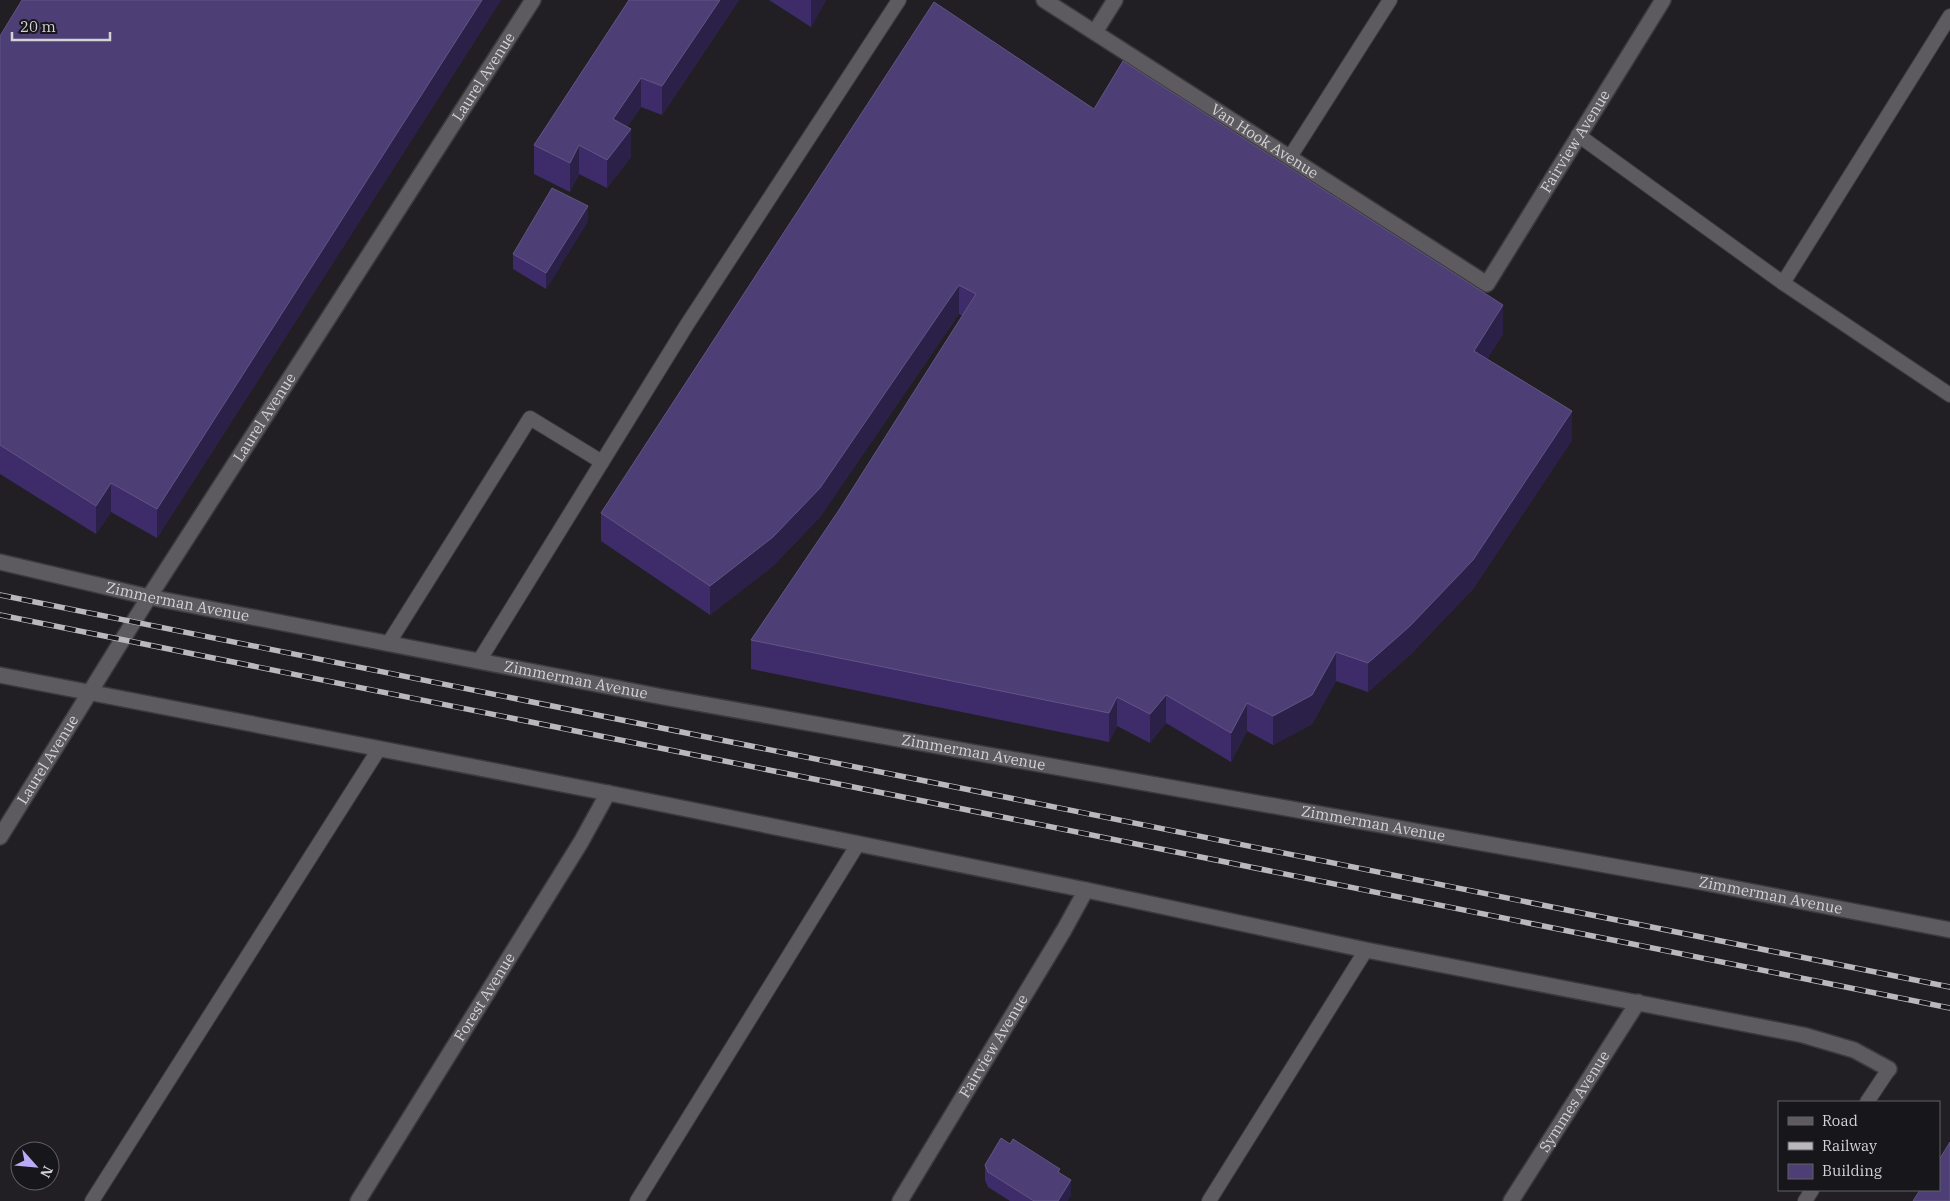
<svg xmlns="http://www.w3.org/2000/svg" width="1950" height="1201" viewBox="0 0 1950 1201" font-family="'IBM Plex Serif',serif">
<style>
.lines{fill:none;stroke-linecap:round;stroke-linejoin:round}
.lane-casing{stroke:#3a393c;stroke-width:16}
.street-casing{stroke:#3a393c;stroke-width:18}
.lane{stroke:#5d5b60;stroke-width:14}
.street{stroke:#5d5b60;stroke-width:15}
.rail-casing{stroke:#bab8bc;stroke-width:5.5}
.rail{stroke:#17161a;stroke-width:4;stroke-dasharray:11;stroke-linecap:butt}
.wall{fill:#3d2c69}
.shaded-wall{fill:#2b2048}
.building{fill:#4d3e75;stroke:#625584}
.labels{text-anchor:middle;stroke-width:4;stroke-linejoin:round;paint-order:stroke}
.street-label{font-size:15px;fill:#d3d2d5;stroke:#17161a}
</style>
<rect width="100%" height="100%" fill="#211f23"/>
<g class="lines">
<g class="lane-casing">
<g id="lane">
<path d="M 1578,135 L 1783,283 L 1950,395"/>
<path d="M 1290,157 L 1390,0"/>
<path d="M 1783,283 L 1950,16"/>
<path d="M 388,644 L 530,418 L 602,462"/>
<path d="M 479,661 L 688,323 L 899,0"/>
<path d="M 1867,1102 L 1889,1069"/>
<path d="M 92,1201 L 379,749"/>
<path d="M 637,1201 L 858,844"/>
<path d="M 1209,1201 L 1366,950"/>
<path d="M 1805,1201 L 1812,1190"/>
</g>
</g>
<g class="street-casing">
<g id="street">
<path id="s1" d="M 1044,0 L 1487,284 L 1663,0"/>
<path d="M 1095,32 L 1115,0"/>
<path id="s2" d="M 0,562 L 149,597 L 663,697 L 1701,882 L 1950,930"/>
<path d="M 0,675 L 608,793 L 1086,890 L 1366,950 L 1803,1035 L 1854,1050 L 1889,1069"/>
<path id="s3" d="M 0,837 L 149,597 L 533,0"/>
<path id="s4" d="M 358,1201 L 581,842 L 608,793"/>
<path id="s5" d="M 900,1201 L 1064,930 L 1086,890"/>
<path id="s6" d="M 1511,1201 L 1638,1002"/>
</g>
</g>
<use href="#lane" class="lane"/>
<use href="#street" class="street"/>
<g class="rail-casing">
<g id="rail">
<path d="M 0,595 L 1950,987"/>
<path d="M 0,615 L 1950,1008"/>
</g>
</g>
<use href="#rail" class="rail"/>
</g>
<g class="wall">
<path d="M 501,0 L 157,538 L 111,512 L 96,534 L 0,474 L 0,36 Z"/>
<path d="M 629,0 L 739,0 L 662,115 L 641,107 L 627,127 L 631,157 L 607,188 L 579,174 L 570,192 L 534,174 L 534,145 Z"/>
<path d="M 769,0 L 826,0 L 811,27 Z"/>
<path d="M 1094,109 L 1503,334 L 1487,359 L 1572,440 L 1473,589 L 1410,655 L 1368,692 L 1336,681 L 1312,724 L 1273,745 L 1247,731 L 1231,762 L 1166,723 L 1150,743 L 1117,726 L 1109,742 L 751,669 L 751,640 L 839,510 L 963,316 L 959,314 L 820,517 L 773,566 L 710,615 L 601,541 L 601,513 Z"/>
<path d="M 588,221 L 546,289 L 513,269 L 513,254 Z"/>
<path d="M 985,1165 L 1060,1174 L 1071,1195 L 1067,1201 L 1010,1201 L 988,1187 L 985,1180 Z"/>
</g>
<g class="shaded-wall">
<path d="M 482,0 L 501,0 L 157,538 L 157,509 Z"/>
<path d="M 720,0 L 739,0 L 662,115 L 662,86 Z"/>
<path d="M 811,0 L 826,0 L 811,27 Z"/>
<path d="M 641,78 L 641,107 L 613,148 L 613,119 Z"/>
<path d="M 631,129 L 631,157 L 607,188 L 607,160 Z"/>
<path d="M 579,145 L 579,174 L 570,192 L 570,163 Z"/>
<path d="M 588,206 L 588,221 L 546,289 L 546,273 Z"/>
<path d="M 959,285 L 959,314 L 820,517 L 773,566 L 710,615 L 710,586 Z"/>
<path d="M 1503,305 L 1503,334 L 1474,380 L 1474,351 Z"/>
<path d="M 1572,411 L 1572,440 L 1473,589 L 1410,655 L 1368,692 L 1368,663 Z"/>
<path d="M 111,483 L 111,512 L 96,534 L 96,506 Z"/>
<path d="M 1336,652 L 1336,681 L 1312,724 L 1273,745 L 1273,716 Z"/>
<path d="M 1166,695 L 1166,723 L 1150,743 L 1150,714 Z"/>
<path d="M 1117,697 L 1117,726 L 1109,742 L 1109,713 Z"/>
<path d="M 1247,703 L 1247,731 L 1231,762 L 1231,733 Z"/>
<path d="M 1071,1180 L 1071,1195 L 1067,1201 L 1058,1201 Z"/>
</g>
<g class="building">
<path d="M 22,0 L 482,0 L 157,509 L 111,483 L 96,506 L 0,445 L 0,36 Z"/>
<path d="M 629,0 L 720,0 L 662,86 L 641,78 L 613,119 L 631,129 L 607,160 L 579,145 L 570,163 L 534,145 Z"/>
<path d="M 934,2 L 1094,109 L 1123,61 L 1503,305 L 1474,351 L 1572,411 L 1473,560 L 1410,626 L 1368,663 L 1336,652 L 1312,695 L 1273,716 L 1247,703 L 1231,733 L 1166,695 L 1150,714 L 1117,697 L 1109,713 L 751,640 L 839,510 L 976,294 L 959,285 L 820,488 L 773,537 L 710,586 L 601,513 Z"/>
<path d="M 552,188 L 588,206 L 546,273 L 513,254 Z"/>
<path d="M 1001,1138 L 1010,1144 L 1013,1139 L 1060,1169 L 1058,1172 L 1071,1180 L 1058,1201 L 1034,1201 L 988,1172 L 985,1165 Z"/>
<path d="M 1950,1142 L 1950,1201 L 1913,1201 L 1920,1190 L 1939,1190 L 1939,1160 Z"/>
</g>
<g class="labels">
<g class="street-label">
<text dy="5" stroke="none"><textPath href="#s3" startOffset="901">Laurel Avenue</textPath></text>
<text dy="5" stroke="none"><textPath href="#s1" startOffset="262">Van Hook Avenue</textPath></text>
<text dy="5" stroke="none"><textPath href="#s1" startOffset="694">Fairview Avenue</textPath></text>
<text dy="5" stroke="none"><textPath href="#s3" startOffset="496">Laurel Avenue</textPath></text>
<text dy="5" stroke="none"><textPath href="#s2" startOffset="182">Zimmerman Avenue</textPath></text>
<text dy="5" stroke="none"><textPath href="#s2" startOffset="588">Zimmerman Avenue</textPath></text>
<text dy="5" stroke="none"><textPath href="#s2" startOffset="992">Zimmerman Avenue</textPath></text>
<text dy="5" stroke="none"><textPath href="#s3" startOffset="91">Laurel Avenue</textPath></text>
<text dy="5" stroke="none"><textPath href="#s2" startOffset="1398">Zimmerman Avenue</textPath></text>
<text dy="5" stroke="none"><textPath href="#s2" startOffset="1802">Zimmerman Avenue</textPath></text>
<text dy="5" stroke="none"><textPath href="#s4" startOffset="240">Forest Avenue</textPath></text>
<text dy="5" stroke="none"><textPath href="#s5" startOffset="181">Fairview Avenue</textPath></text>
<text dy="5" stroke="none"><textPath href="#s6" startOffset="118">Symmes Avenue</textPath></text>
</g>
</g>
<rect x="1778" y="1101" width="162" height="90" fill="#17161a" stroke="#626165"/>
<rect x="1788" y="1117" width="25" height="8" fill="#5d5b60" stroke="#626165"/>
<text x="1822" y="1126" font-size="15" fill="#d3d2d5">Road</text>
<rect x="1788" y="1142" width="25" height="8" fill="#bab8bc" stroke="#626165"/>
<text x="1822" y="1151" font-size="15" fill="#d3d2d5">Railway</text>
<rect x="1788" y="1164" width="25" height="15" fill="#4d3e75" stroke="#626165"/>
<text x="1822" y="1176" font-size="15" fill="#d3d2d5">Building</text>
<g transform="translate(35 1166) rotate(117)"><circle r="24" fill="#17161a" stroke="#626165"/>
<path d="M0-4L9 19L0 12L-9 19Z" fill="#b9abf7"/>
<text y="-8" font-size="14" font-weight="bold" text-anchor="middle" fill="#d3d2d5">N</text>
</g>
<path d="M12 32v8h98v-8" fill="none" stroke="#d3d2d5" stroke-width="2.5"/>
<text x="20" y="32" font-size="15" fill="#d3d2d5" stroke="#17161a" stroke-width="4" paint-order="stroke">20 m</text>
</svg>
